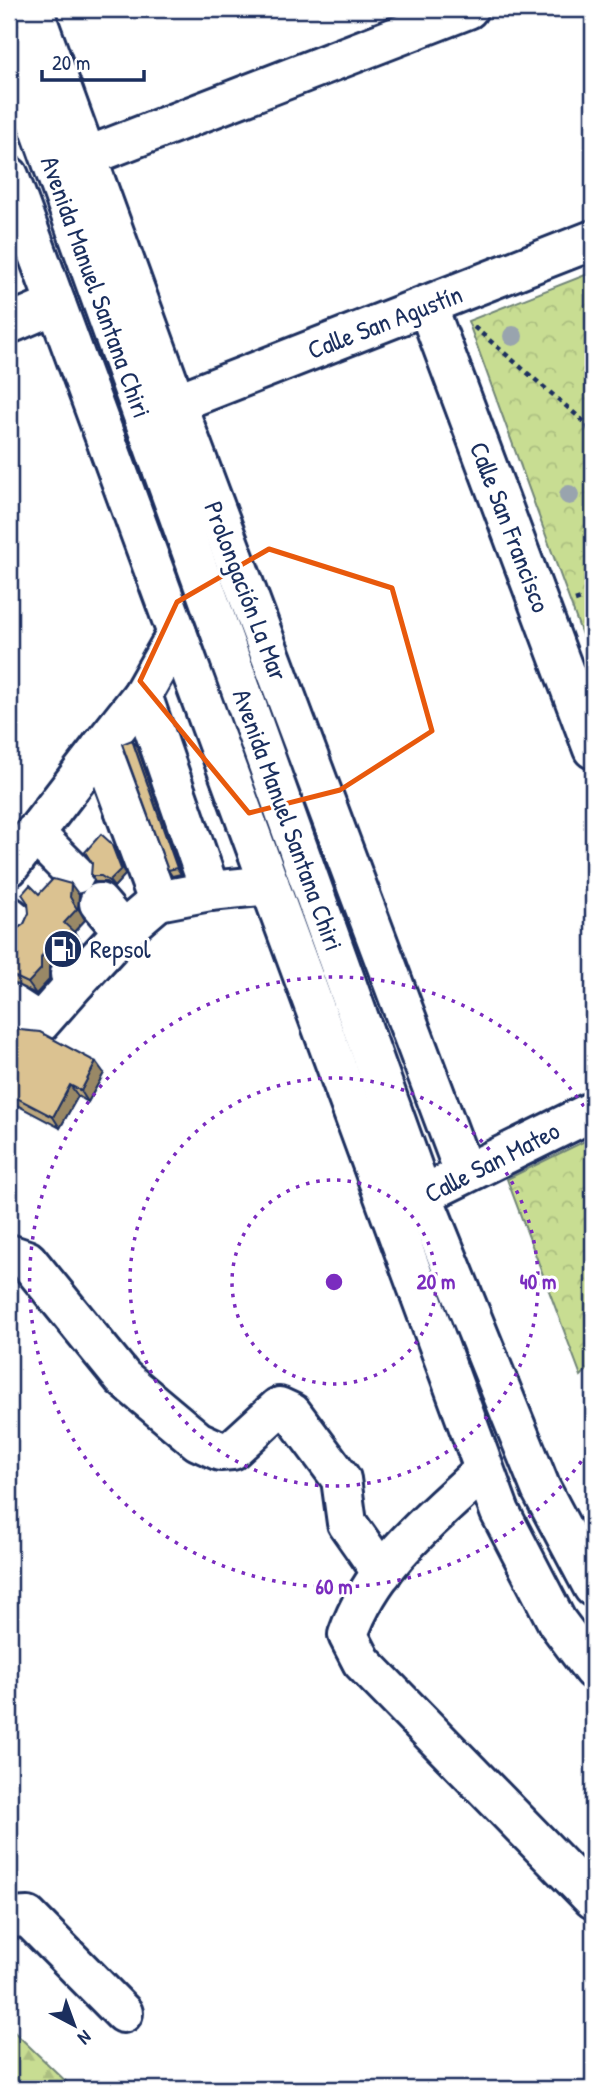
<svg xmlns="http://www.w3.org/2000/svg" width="602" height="2098" viewBox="0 0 602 2098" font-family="'Patrick Hand',sans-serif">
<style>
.forest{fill:url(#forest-firs);stroke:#728678;stroke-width:2}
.park{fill:url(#park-crowns);stroke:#728678;stroke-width:2}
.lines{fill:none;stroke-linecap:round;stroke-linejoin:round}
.minor-casing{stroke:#1b2f5e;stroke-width:44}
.path{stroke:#1b2f5e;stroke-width:4.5;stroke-dasharray:5 5;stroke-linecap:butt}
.minor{stroke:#fff;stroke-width:38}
.tree{fill:#99a4ae}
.wall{fill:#bca77d;stroke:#1b2f5e;stroke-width:2}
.shaded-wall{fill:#986;stroke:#1b2f5e;stroke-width:2}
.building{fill:#dbc291;stroke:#1b2f5e;stroke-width:2}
.marked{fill:none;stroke:#e8590c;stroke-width:5;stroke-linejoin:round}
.ring{fill:none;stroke:#7b2cbf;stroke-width:3.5;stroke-dasharray:3.5 7}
.labels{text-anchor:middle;stroke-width:6;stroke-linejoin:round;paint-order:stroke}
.street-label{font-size:26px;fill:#1b2f5e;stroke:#fff}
.poi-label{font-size:26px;fill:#1b2f5e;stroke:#fff;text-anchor:start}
.centre{fill:#7b2cbf;stroke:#fff;stroke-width:3.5}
.ring-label{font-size:21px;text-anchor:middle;font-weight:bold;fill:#7b2cbf;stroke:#fff;stroke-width:6;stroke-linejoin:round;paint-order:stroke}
</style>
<defs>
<pattern id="forest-firs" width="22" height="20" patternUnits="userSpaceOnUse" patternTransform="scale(1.75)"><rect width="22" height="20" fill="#c8dd92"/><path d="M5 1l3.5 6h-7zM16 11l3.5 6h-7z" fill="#abbe80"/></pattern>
<pattern id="park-crowns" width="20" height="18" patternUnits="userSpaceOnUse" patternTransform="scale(1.75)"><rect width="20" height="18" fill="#c8dd92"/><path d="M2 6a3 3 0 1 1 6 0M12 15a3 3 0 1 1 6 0" fill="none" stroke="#abbe80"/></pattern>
</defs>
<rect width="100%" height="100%" fill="#fff"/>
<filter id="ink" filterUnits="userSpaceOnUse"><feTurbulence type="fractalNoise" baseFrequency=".0143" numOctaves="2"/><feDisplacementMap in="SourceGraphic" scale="14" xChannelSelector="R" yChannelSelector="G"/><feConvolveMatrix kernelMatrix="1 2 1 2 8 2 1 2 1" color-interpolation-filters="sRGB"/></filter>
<g filter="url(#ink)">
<path class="forest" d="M 9,2027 L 74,2089 L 9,2089 Z"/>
<g class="park">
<path d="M 593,272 L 593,665 L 468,321 Z"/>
<path d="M 593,1137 L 593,1364 L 581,1376 L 507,1179 Z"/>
</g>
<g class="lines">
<g class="minor-casing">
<g id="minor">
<path d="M 33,9 L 176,403 L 464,1172"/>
<path d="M 9,42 L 423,1197 L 541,1489 L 593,1587"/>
<path d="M 86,157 L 468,9"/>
<path d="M 9,176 L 500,1512 L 557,1622 L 593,1670"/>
<path d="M 427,305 L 593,749"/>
<path d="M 9,324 L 56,304"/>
<path d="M 176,403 L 593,240"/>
<path d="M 177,633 L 142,695 L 210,891 L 270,885"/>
<path d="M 142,695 L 101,747 L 158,901 L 210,891"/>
<path d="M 34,833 L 75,874"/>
<path d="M 9,867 L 101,747"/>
<path d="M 99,903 L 123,931"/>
<path d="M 9,916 L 15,921"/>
<path d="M 70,974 L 77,981 L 123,931 L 158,901"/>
<path d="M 9,1003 L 40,1023 L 77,981"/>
<path d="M 441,1186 L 593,1111"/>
<path d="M 9,1254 L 27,1260 L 123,1378 L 198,1441 L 220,1451 L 232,1450 L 279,1407 L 292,1413 L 341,1479 L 347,1523 L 382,1573"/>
<path d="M 484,1470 C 431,1519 372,1565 348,1635 L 362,1662 L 593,1899"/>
<path d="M 9,1918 L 28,1917 L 123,2013"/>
</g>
</g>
<g class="path">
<path d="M 474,327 L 587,424 L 593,441"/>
<path d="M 575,601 L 593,595"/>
</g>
<use href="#minor" class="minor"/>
</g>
<g class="tree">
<circle cx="513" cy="336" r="10"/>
<circle cx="569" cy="495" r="10"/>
</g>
<g class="wall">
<path d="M 132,740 L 137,746 L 181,874 L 172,876 L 168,870 Z"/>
<path d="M 115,849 L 125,875 L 114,887 L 106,882 L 95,882 L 91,876 Z"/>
<path d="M 39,894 L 79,895 L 78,908 L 85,920 L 74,932 L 82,943 L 73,953 L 64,953 L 54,959 L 49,969 L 49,980 L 36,994 L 9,981 L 9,930 L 14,931 L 24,924 Z"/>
<path d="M 9,1023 L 20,1030 L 104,1073 L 88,1102 L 78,1096 L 60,1128 L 9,1101 Z"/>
</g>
<g class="shaded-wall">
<path d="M 132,740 L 137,746 L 181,874 L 177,868 Z"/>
<path d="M 111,843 L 115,849 L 125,875 L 114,887 L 109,881 Z"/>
<path d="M 71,884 L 79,895 L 78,908 L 85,920 L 72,934 L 64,923 L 70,897 Z"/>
<path d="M 74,932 L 82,943 L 73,953 L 66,942 Z"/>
<path d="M 46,948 L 54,959 L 49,969 L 49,980 L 36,994 L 28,983 Z"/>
<path d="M 96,1062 L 104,1073 L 88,1102 L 81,1091 Z"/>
<path d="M 70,1085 L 78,1096 L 60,1128 L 53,1117 Z"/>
</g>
<g class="building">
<path d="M 132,740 L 177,868 L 168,870 L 122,744 Z"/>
<path d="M 101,834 L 111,843 L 121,869 L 109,881 L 101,876 L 91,876 L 92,863 L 85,852 Z"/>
<path d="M 53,879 L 71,884 L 70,897 L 77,909 L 64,923 L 74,932 L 66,942 L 56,942 L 46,948 L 41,958 L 41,969 L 28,983 L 9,974 L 9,930 L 14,931 L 24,924 L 29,913 L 28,903 L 22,894 L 30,885 L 39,894 Z"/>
<path d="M 9,1023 L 20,1030 L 40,1032 L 96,1062 L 81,1091 L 70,1085 L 53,1117 L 9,1094 Z"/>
</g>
</g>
<path class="marked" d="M 269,549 L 392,588 L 432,731 L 340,790 L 249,813 L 140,681 L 177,602 Z"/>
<g class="ring">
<circle cx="334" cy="1282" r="102"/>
<circle cx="334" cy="1282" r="204"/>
<path d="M593 1444A305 305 0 1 1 593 1120"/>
</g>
<defs>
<g id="fuel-disc" transform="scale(2.0125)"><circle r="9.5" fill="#1b2f5e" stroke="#fff"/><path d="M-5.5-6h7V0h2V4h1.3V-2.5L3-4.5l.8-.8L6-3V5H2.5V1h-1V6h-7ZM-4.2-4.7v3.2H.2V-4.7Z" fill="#fff"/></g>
</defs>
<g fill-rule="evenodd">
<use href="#fuel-disc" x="63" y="949"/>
</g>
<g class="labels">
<g class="street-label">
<text transform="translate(96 287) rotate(70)" y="9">Avenida Manuel Santana Chiri</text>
<text transform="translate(385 322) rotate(-21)" y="9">Calle San Agustín</text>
<text transform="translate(510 527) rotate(69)" y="9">Calle San Francisco</text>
<text transform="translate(246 591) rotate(69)" y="9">Prolongación La Mar</text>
<text transform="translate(288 820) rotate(70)" y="9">Avenida Manuel Santana Chiri</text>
<text transform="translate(492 1162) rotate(-27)" y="9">Calle San Mateo</text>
</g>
<g class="poi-label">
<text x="90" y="958">Repsol</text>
</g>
</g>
<circle cx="334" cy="1282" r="10" class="centre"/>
<g class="ring-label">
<text x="436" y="1289">20 m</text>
<text x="538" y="1289">40 m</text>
<text x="334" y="1594">60 m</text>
</g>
<rect width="602" height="2098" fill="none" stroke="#fff" stroke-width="35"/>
<rect x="18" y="18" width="567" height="2063" fill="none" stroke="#1b2f5e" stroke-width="2.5" filter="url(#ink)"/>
<g transform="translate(74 2025) rotate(139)" stroke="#ffffff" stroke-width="5" paint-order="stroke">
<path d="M0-5L12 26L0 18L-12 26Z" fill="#1b2f5e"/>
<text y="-10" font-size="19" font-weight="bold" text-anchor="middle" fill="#1b2f5e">N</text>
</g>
<path d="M42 70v10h102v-10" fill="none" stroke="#1b2f5e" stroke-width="3.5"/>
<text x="52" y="70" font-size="21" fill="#1b2f5e" stroke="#ffffff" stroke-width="5" paint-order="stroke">20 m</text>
</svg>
